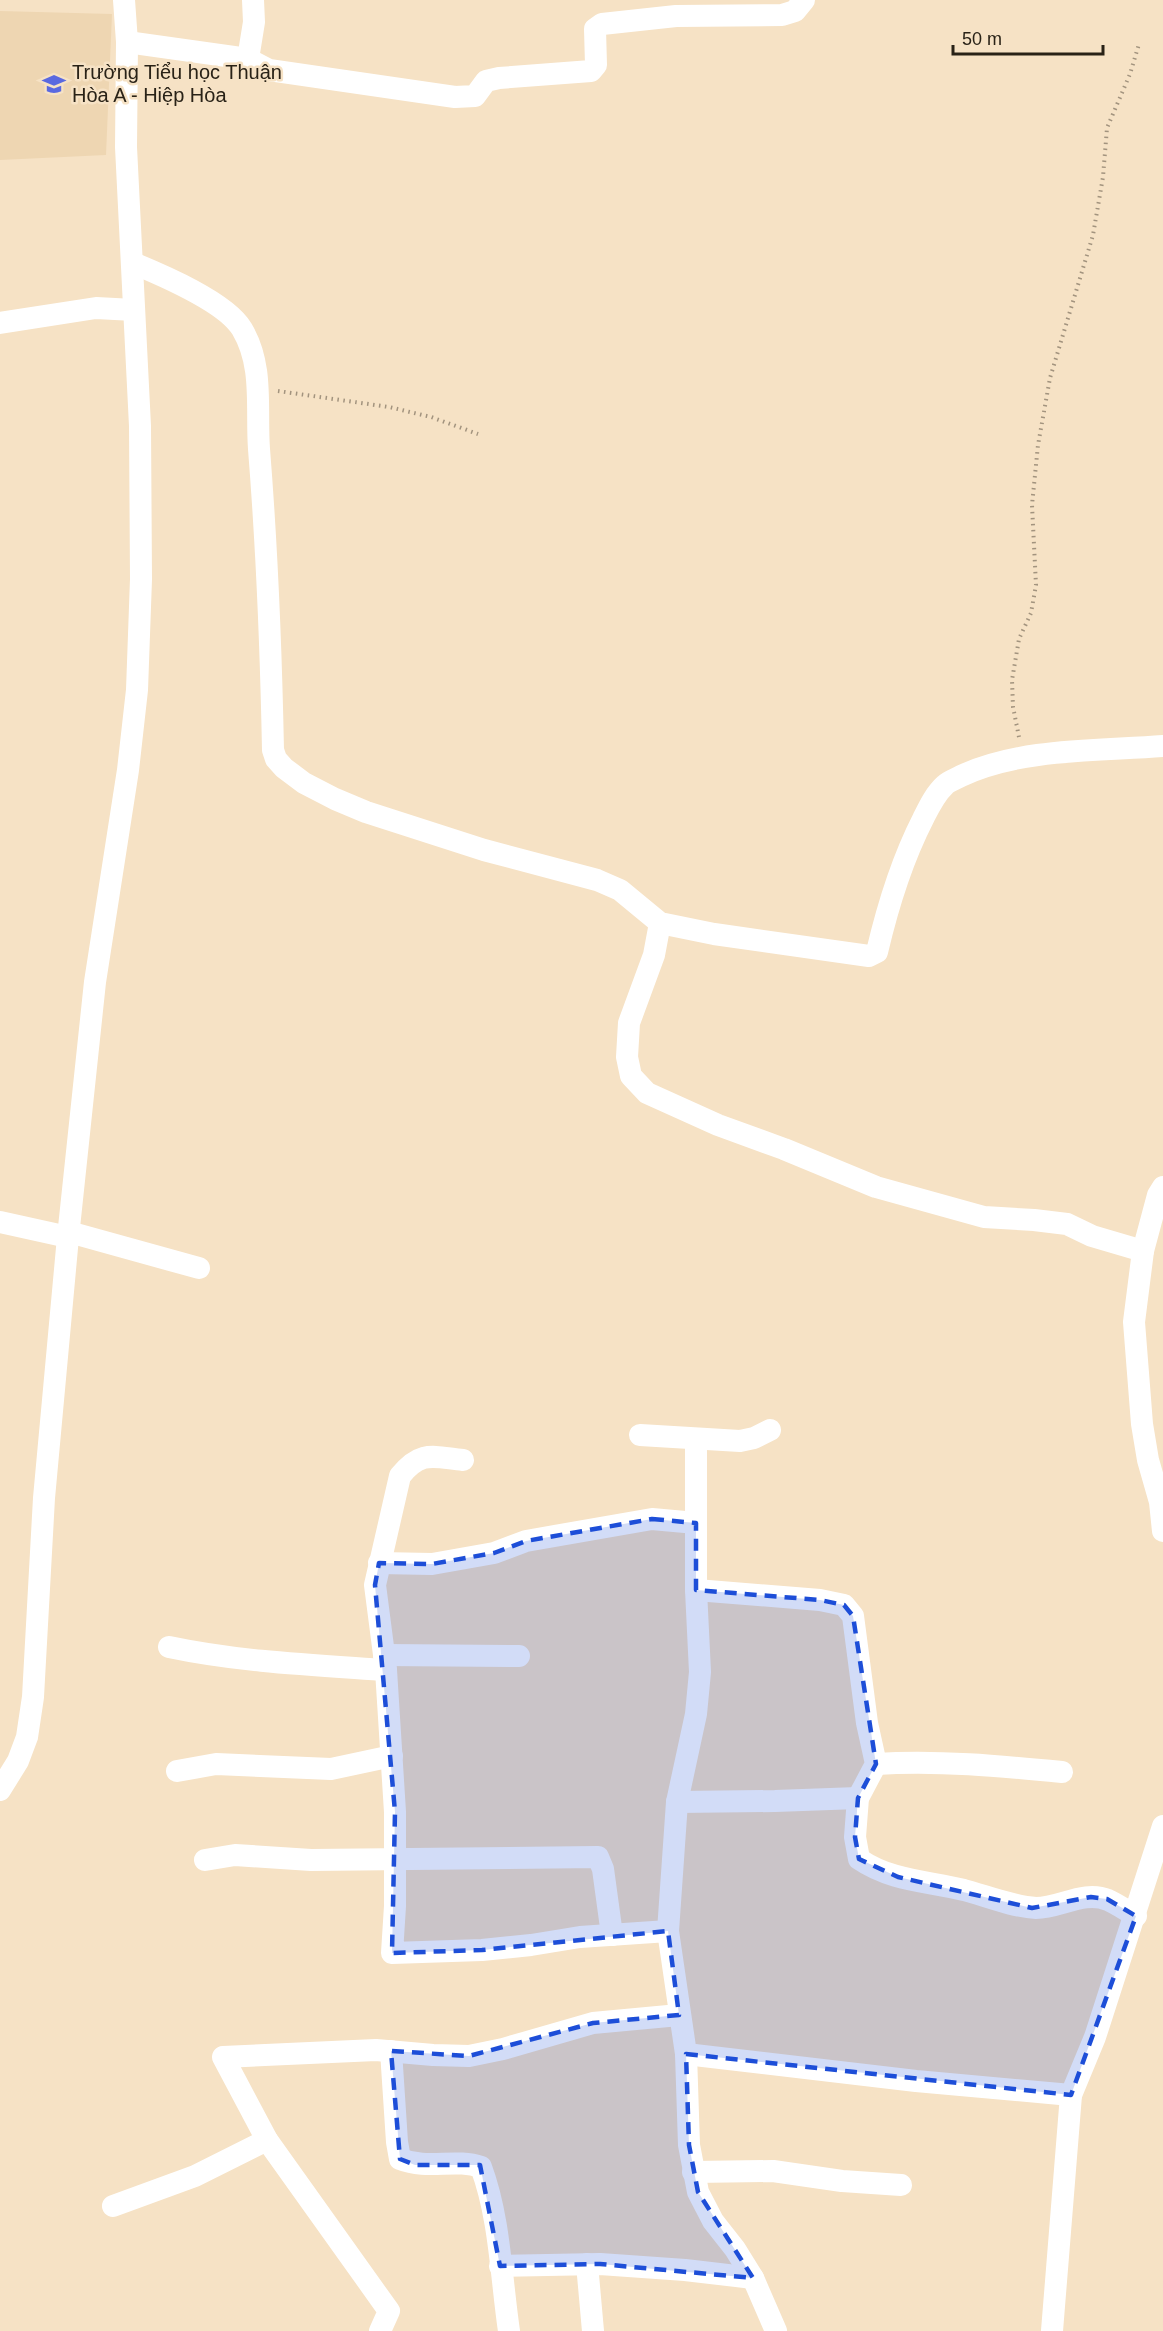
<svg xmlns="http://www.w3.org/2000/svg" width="1163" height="2331" viewBox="0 0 1163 2331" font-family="Arial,sans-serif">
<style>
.built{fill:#eed6b2}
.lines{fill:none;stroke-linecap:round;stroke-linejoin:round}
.path{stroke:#a2937e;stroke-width:4;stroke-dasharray:1.5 4.5;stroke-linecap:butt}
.minor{stroke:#fff;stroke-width:22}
.marked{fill:#1d4ed8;fill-opacity:0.2;stroke:#1d4ed8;stroke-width:4.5;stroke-dasharray:12 8;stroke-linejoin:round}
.labels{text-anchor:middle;stroke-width:5;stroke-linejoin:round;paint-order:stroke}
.poi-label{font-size:20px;fill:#292217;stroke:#f6e2c5;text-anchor:start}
</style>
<rect width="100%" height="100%" fill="#f6e2c5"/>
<path class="built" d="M 0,11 L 112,14 L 106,155 L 0,160 Z"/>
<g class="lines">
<g class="path">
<path d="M 278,391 L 389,407 L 431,417 L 478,434"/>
<path d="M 1019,737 L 1013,707 L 1012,680 L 1019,639 L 1031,613 L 1036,585 L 1032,505 L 1038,445 L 1050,378 L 1093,235 L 1103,177 L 1107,128 L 1130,74 L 1139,44"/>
</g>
<g class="minor">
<path d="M 127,42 L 248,59 L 269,70 L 455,97 L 475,96 L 486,81 L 499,78 L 591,71 L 596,65 L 595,29 L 602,24 L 676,16 L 782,15 L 795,11 L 804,0"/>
<path d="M 248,59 L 254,22 L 253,0"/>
<path d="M 133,263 C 162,275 226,302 242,329 C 264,366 256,408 259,449 C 267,549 271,649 273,750 L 276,759 L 284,768 L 304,783 L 335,799 L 366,812 L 484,850 L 597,880 L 620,890 L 660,923 L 714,934 L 869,956 L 877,952 C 888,905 901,862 923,819 C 929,807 935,794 945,785 C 949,781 956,779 961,776 C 1020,748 1099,751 1163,746"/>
<path d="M 0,323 L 96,308 L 134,310"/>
<path d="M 660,923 L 654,955 L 629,1023 L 627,1057 L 631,1076 L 647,1093 L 718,1125 L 784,1149 L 876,1187 L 984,1217 L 1034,1220 L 1067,1224 L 1092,1236 L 1143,1251"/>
<path d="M 1163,1187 L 1158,1195 L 1143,1251 L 1134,1322 L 1142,1424 L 1148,1460 L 1160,1502 L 1163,1531"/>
<path d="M 0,1222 L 68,1237"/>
<path d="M 69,1232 L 199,1268"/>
<path d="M 640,1435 L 740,1441 L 754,1438 L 770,1430"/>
<path d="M 696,1439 L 696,1590 L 700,1672 L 696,1714 L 677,1802 L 668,1931 L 686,2054 L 689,2145 L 698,2192 L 713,2221 L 735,2249 L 753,2278 L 776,2331"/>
<path d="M 463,1460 C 433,1457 421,1450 400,1476 L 375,1585 L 386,1670 L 395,1812 L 395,1906 L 392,1953 L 482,1950 L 531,1945 L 580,1937 L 668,1931"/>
<path d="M 379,1563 L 432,1564 L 494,1553 L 526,1541 L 652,1519 L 696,1523"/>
<path d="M 696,1590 L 820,1600 L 844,1605 L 853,1616 L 867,1723 L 876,1764 L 858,1798 L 855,1837 L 859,1859 C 891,1881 927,1881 964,1890 C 986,1896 1014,1907 1036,1908 C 1060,1908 1084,1890 1108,1900 C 1117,1904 1127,1911 1136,1916"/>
<path d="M 169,1647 C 240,1662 313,1665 386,1670"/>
<path d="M 384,1655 L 519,1656"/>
<path d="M 876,1764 C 938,1760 1000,1766 1062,1772"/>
<path d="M 177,1771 L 216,1764 L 331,1769 L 392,1756"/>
<path d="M 0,1790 L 18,1761 L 27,1737 L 33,1697 L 44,1498 L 68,1237 L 95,982 L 128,770 L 137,690 L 141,579 L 140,426 L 126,147 L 127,42 L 124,0"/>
<path d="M 677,1802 L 775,1801 L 858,1798"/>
<path d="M 205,1860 L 235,1855 L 311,1860 L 598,1857 L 603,1869 L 612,1935"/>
<path d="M 391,2051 L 397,2142 L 400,2159 C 428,2170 455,2158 481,2167 C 500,2218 501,2277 509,2331"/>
<path d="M 686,2054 L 916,2081 L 1071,2095"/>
<path d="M 693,2172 L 773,2171 L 842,2181 L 901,2185"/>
<path d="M 113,2206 L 195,2176 L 267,2140"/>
<path d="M 587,2264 L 593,2331"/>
<path d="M 500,2266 L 600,2264 L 685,2270 L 753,2278"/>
<path d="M 380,2331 L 389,2311 L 267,2140 L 223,2057 L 376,2050 L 433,2055 L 469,2056 L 503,2049 L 593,2023 L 679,2015"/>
<path d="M 1052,2331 L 1071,2095 L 1095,2037 L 1163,1826"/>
</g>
</g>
<path class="marked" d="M 652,1519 L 696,1523 L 696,1590 L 820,1600 L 844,1605 L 853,1616 L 876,1764 L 858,1798 L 855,1837 L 859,1859 L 898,1877 L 1032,1908 L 1091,1897 L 1107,1899 L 1136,1916 L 1071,2095 L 686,2054 L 689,2145 L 698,2192 L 753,2278 L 600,2264 L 500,2266 L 480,2165 L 415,2165 L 400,2159 L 391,2051 L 469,2056 L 593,2023 L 679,2015 L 668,1931 L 482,1950 L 392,1953 L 395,1812 L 375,1585 L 379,1563 L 432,1564 L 494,1553 L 526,1541 Z"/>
<defs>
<g id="school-bare" transform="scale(1.8)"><path d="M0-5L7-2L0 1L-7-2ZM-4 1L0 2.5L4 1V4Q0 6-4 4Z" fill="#5a69e0" stroke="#f6e2c5" stroke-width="2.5" paint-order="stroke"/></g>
</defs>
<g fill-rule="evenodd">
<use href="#school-bare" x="54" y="84"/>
</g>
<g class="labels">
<g class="poi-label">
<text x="72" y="79">Trường Tiểu học Thuận<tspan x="72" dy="23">Hòa A - Hiệp Hòa</tspan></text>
</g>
</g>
<path d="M953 45v9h150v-9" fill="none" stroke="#292217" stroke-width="3"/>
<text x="962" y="45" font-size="18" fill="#292217" stroke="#f6e2c5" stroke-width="4.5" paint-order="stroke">50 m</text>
</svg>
